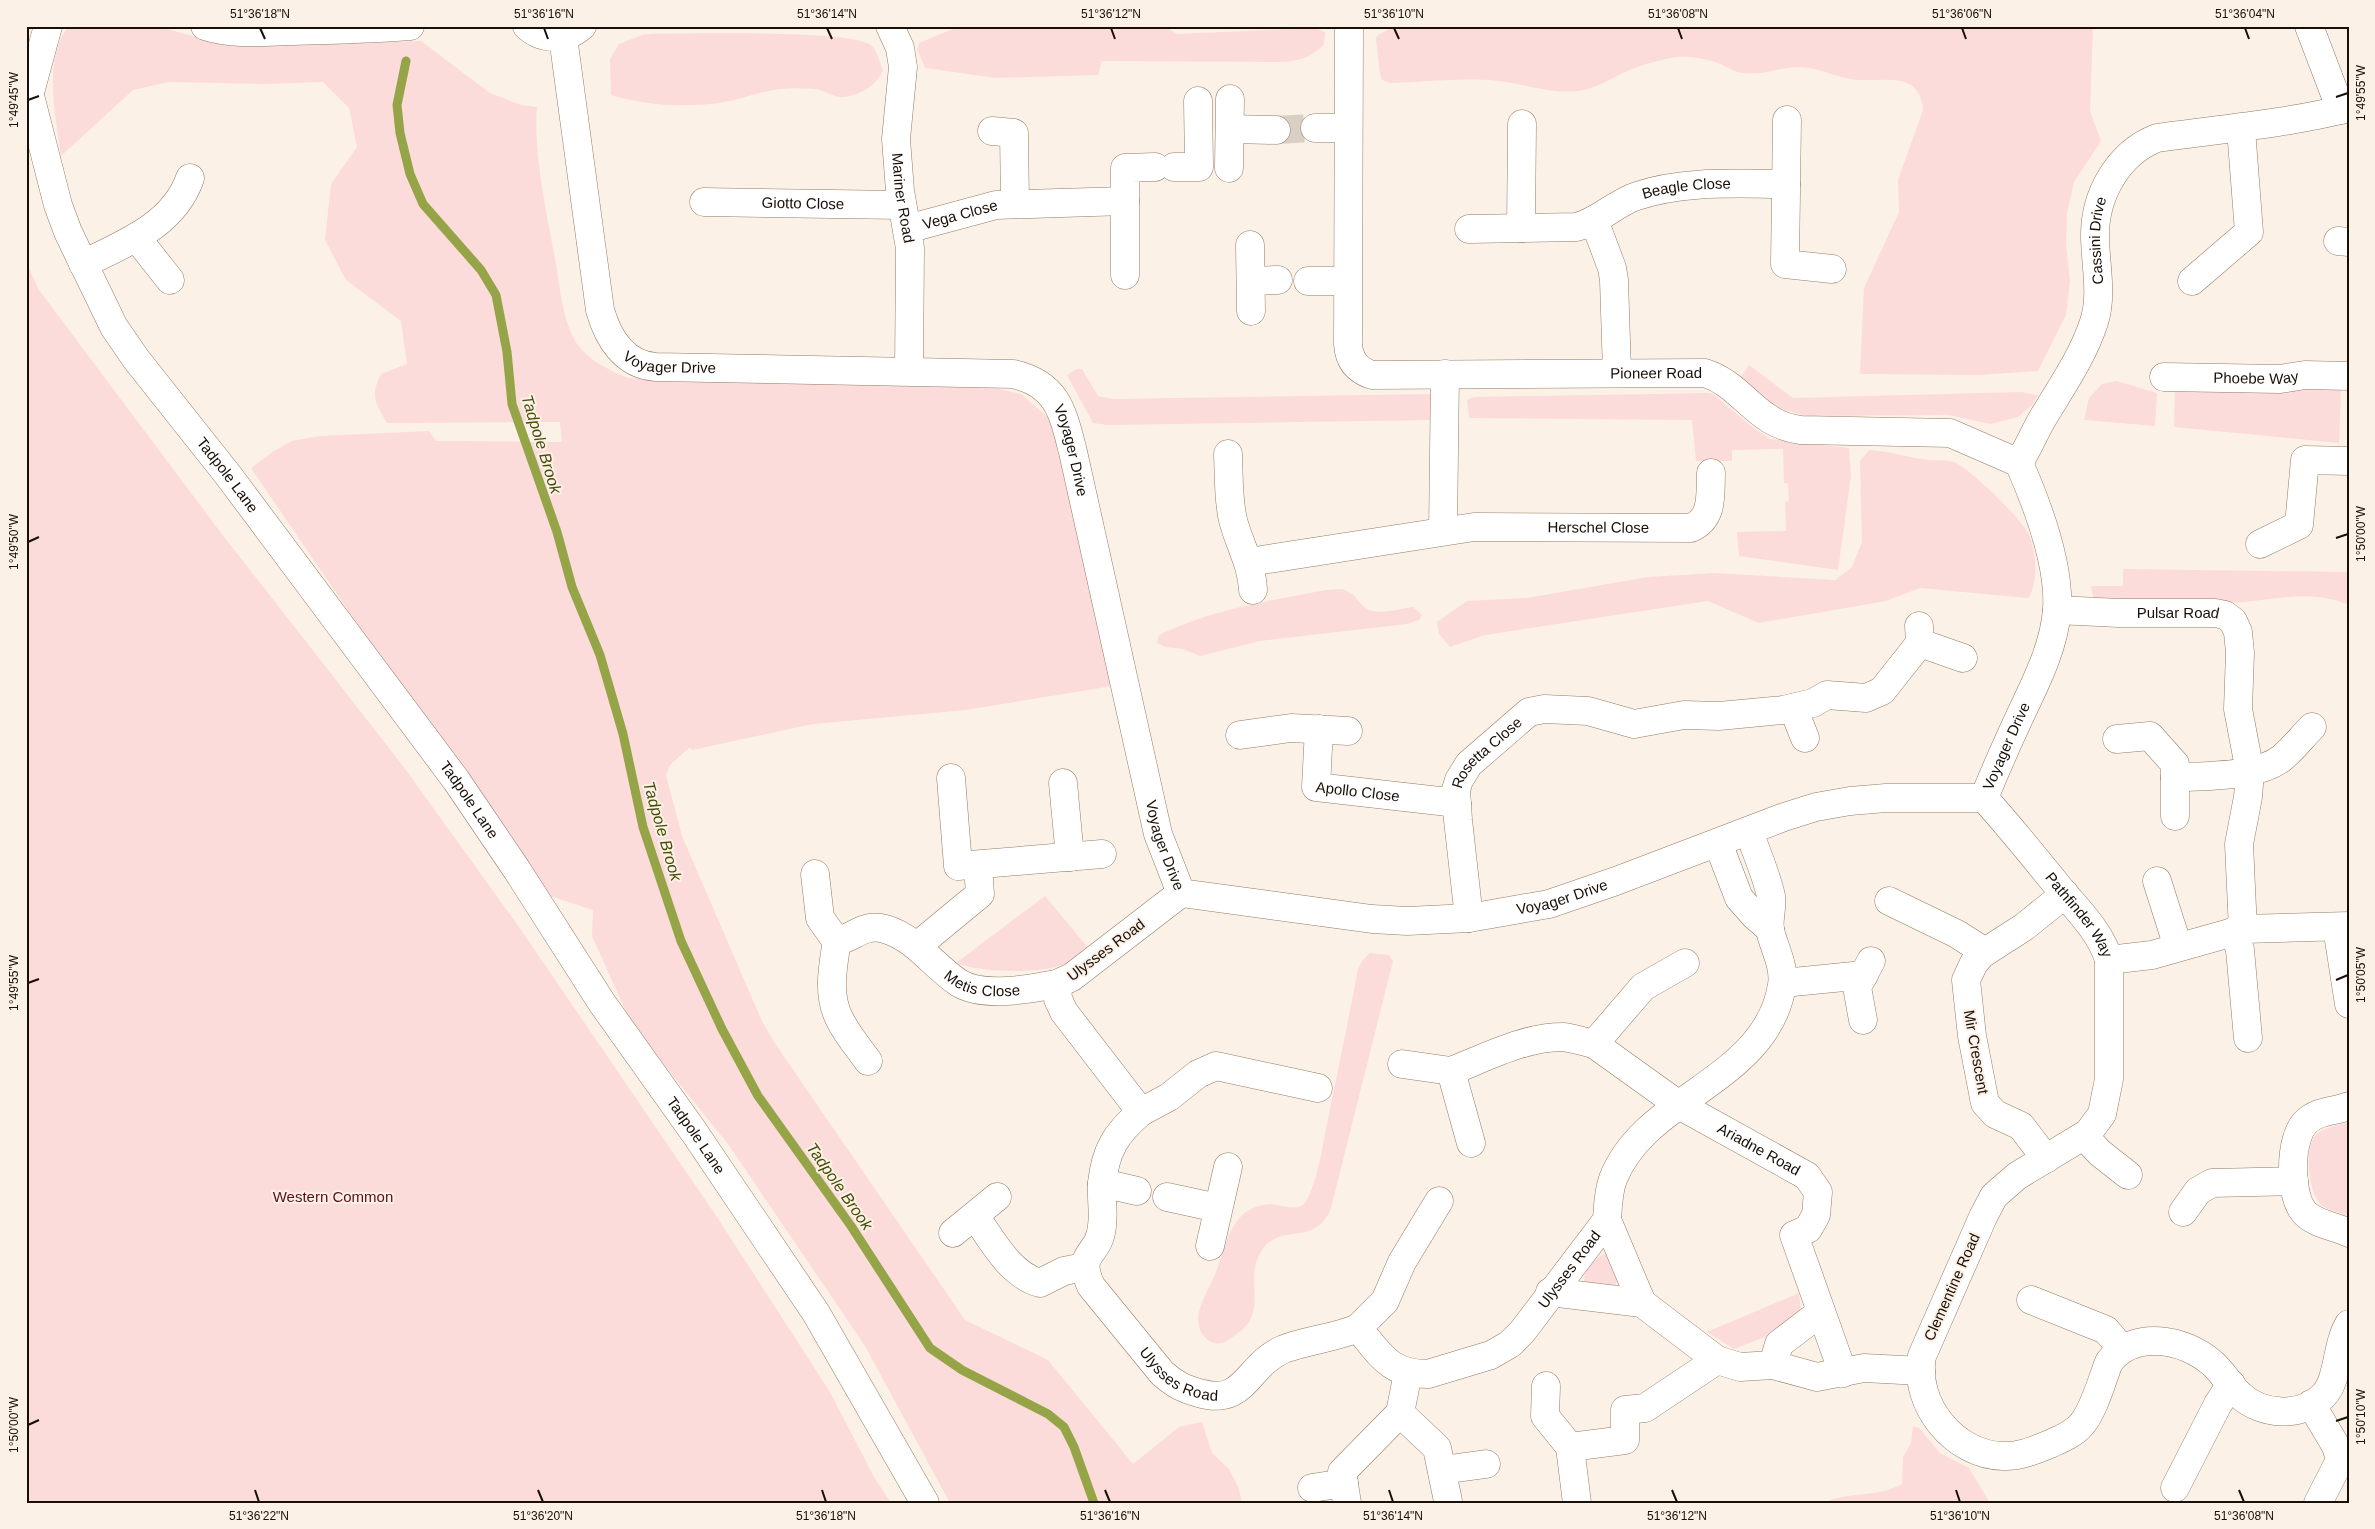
<svg xmlns="http://www.w3.org/2000/svg" width="2375" height="1529" viewBox="0 0 2375 1529" font-family="Helvetica,sans-serif">
<style>
.green{fill:#fcdbdb}
.lines{fill:none;stroke-linecap:round;stroke-linejoin:round}
.stream{stroke:#96a448;stroke-width:9}
.minor-tunnel{stroke:#dacfc5;stroke-width:28;stroke-dasharray:28 14;stroke-linecap:butt}
.minor-casing{stroke:#937c64;stroke-width:29}
.minor{stroke:#fff;stroke-width:28}
.ticks{fill:none;stroke:#180f07;stroke-width:2}
.labels{text-anchor:middle;stroke-width:4;stroke-linejoin:round;paint-order:stroke}
.street-label{font-size:15px;fill:#180f07;stroke:#fcf1e7}
.park-label{font-size:15px;fill:#620a1b;stroke:#fcf1e7}
.water-label{font-size:16px;font-style:italic;fill:#454e06;stroke:#fcf1e7}
.neatline{fill:none;stroke:#180f07;stroke-width:2}
.ticks-label{font-size:12px;text-anchor:middle;fill:#180f07}
</style>
<rect width="100%" height="100%" fill="#fcf1e7"/>
<g class="green">
<path d="M 69,26 L 156,26 L 225,45 L 256,46 L 421,41 L 490,93 L 521,105 L 537,107 C 533,152 547,215 555,259 C 560,287 562,320 577,344 C 589,361 609,370 628,378 L 991,387 L 1021,394 L 1051,420 L 1112,686 L 966,710 L 813,724 L 692,750 L 690,747 L 670,765 L 666,775 L 682,836 L 761,1019 L 774,1042 L 965,1320 L 1048,1360 L 1133,1464 L 1179,1427 L 1202,1422 L 1212,1453 L 1229,1469 L 1239,1489 L 1242,1503 L 950,1503 L 865,1346 L 728,1144 L 632,1025 L 592,936 L 593,910 L 541,893 L 251,468 L 274,451 L 292,441 L 320,436 L 429,431 L 436,441 L 562,442 L 560,422 L 387,423 C 375,403 370,396 381,374 L 407,364 L 401,321 L 346,280 L 325,240 L 331,184 L 357,147 L 349,108 L 323,82 L 263,84 L 168,82 L 133,90 L 61,156 C 56,118 42,58 69,26 Z"/>
<path d="M 960,26 L 1164,26 L 1177,34 L 1315,28 L 1325,32 L 1324,44 C 1312,57 1302,60 1285,62 L 1102,61 L 1098,75 L 996,78 L 925,68 L 917,49 L 919,43 Z"/>
<path d="M 1395,26 L 2093,26 L 2090,111 L 2101,141 L 2074,182 L 2067,213 L 2066,244 L 2070,281 L 2066,315 L 2038,371 L 1978,375 L 1860,374 L 1864,288 L 1899,212 L 1898,180 L 1923,110 C 1920,67 1878,84 1850,79 C 1833,76 1817,67 1799,67 C 1780,67 1762,76 1743,73 C 1734,72 1726,66 1718,63 C 1706,59 1690,56 1677,57 C 1662,59 1645,64 1630,70 C 1612,77 1597,89 1578,91 C 1553,94 1524,84 1499,81 C 1463,77 1426,82 1390,83 L 1382,80 L 1380,74 L 1376,38 L 1378,35 Z"/>
<path d="M 645,34 C 678,34 855,29 872,46 C 877,51 880,63 883,70 C 877,85 861,95 844,97 C 834,98 825,90 815,89 C 804,88 792,88 781,89 C 762,91 743,99 725,102 C 688,108 647,106 611,95 L 610,59 L 619,44 Z"/>
<path d="M 26,262 L 39,290 L 218,529 L 403,766 L 519,927 L 717,1217 L 830,1392 L 874,1477 L 891,1503 L 26,1503 Z"/>
<path d="M 1749,365 L 1793,398 L 2021,392 L 2038,395 L 2032,405 L 2018,417 L 1990,424 L 1949,415 L 1807,416 L 1779,408 L 1741,377 Z"/>
<path d="M 1077,369 L 1082,369 L 1098,396 L 1113,399 L 1433,394 L 1433,420 L 1108,425 L 1093,423 L 1067,375 Z"/>
<path d="M 2117,381 L 2157,393 L 2155,426 L 2084,420 L 2089,398 L 2102,384 Z"/>
<path d="M 2175,383 L 2341,389 L 2339,443 L 2174,427 Z"/>
<path d="M 1709,393 L 1713,394 L 1751,426 L 1770,439 L 1849,448 L 1851,476 L 1838,570 L 1739,556 L 1737,532 L 1786,531 L 1785,502 L 1789,501 L 1788,484 L 1784,483 L 1783,449 L 1732,450 L 1732,461 L 1696,461 L 1692,420 L 1469,418 L 1467,400 L 1474,397 Z"/>
<path d="M 1869,450 C 1890,451 1909,458 1929,460 C 1937,461 1949,459 1956,463 C 1972,471 2022,519 2029,535 C 2036,552 2039,582 2028,598 L 1920,588 L 1886,601 L 1759,623 L 1708,601 L 1485,635 L 1450,647 L 1439,634 L 1437,622 L 1467,601 L 1527,598 L 1648,577 L 1715,573 L 1835,580 L 1852,567 L 1862,542 L 1860,461 Z"/>
<path d="M 2123,569 L 2349,572 L 2349,605 C 2309,588 2270,601 2229,603 C 2184,606 2139,604 2095,605 L 2091,586 L 2123,586 Z"/>
<path d="M 1342,589 C 1356,595 1353,595 1363,606 C 1374,617 1399,609 1413,607 L 1422,615 L 1419,620 L 1407,624 L 1260,641 L 1200,656 L 1183,649 L 1165,647 L 1157,643 L 1159,635 C 1212,609 1269,601 1326,590 Z"/>
<path d="M 1045,896 L 1090,950 C 1078,957 1065,966 1051,968 C 1029,973 978,972 956,963 Z"/>
<path d="M 1370,953 L 1389,955 L 1393,961 L 1331,1208 C 1315,1249 1279,1220 1260,1253 C 1244,1281 1270,1314 1235,1335 C 1231,1338 1226,1342 1222,1343 C 1217,1344 1212,1343 1208,1340 C 1185,1322 1209,1291 1216,1272 C 1224,1252 1228,1225 1246,1212 C 1253,1207 1263,1204 1271,1204 C 1284,1205 1301,1214 1308,1198 C 1320,1172 1323,1141 1329,1114 C 1339,1065 1349,1017 1358,969 L 1362,961 Z"/>
<path d="M 2349,1122 L 2349,1216 C 2341,1213 2330,1211 2323,1206 C 2308,1196 2304,1148 2316,1135 C 2324,1127 2339,1125 2349,1122 Z"/>
<path d="M 1604,1254 L 1609,1256 L 1618,1280 L 1614,1287 L 1588,1283 L 1584,1281 C 1584,1270 1595,1258 1604,1254 Z"/>
<path d="M 1799,1293 L 1801,1312 L 1794,1326 L 1734,1349 L 1707,1332 Z"/>
<path d="M 1913,1426 L 1919,1428 L 1940,1453 L 1969,1468 L 1990,1503 L 1823,1503 C 1848,1491 1878,1498 1902,1484 L 1903,1457 L 1911,1443 Z"/>
</g>
<g class="lines">
<path class="stream" d="M 406,61 L 397,105 L 400,133 L 410,174 L 423,204 L 481,270 L 496,295 L 507,352 L 512,404 L 557,532 L 572,587 L 600,655 L 623,734 L 643,827 L 681,941 L 722,1029 L 758,1096 L 851,1226 L 930,1348 L 962,1370 L 1048,1414 L 1064,1427 L 1074,1447 L 1094,1503"/>
<path class="minor-tunnel" d="M 1276,130 L 1315,128"/>
<g class="minor-casing">
<g id="minor">
<path d="M 205,26 C 232,35 262,32 290,31 C 330,30 370,29 410,26"/>
<path d="M 527,26 C 543,41 566,40 582,26"/>
<path id="s1" d="M 890,26 L 900,48 L 903,67 L 896,139 L 900,191 L 910,248 L 909,371"/>
<path id="s2" d="M 1349,26 L 1348,344 C 1349,360 1357,370 1372,375 L 1705,373 C 1743,385 1756,425 1801,430 L 1950,433 L 2019,463"/>
<path d="M 2309,26 L 2341,110"/>
<path id="s3" d="M 563,37 L 600,310 C 608,338 624,365 656,367 L 1013,374 C 1058,384 1063,413 1073,452 L 1158,834 L 1181,893 L 1372,919 L 1407,921 L 1469,918 L 1549,904 L 1616,881 L 1784,817 L 1816,807 L 1850,801 L 1886,798 L 1984,798 C 1995,771 2007,744 2019,718 C 2035,684 2054,648 2057,610 C 2060,565 2037,504 2019,463"/>
<path id="s4" d="M 26,80 L 58,205 L 68,232 L 114,327 L 136,359 L 228,475 L 456,780 L 517,870 L 602,1003 L 694,1132 L 816,1313 L 925,1503"/>
<path d="M 29,96 L 48,26"/>
<path d="M 1787,120 L 1785,264 L 1832,269"/>
<path d="M 1315,128 L 1348,128"/>
<path d="M 1230,129 L 1276,130"/>
<path d="M 992,131 L 1014,133 L 1015,204"/>
<path d="M 1174,167 L 1199,167 L 1198,101"/>
<path d="M 1229,168 L 1230,99"/>
<path id="s5" d="M 704,202 L 902,205"/>
<path d="M 1594,220 L 1612,268 L 1614,280 L 1617,372"/>
<path d="M 1521,228 L 1522,124"/>
<path id="s6" d="M 907,229 L 996,205 L 1125,201"/>
<path id="s7" d="M 1469,229 L 1576,227 C 1597,223 1615,203 1637,196 C 1684,180 1737,184 1786,184"/>
<path d="M 136,237 L 170,280"/>
<path d="M 2338,241 L 2349,242"/>
<path d="M 1250,245 L 1251,311"/>
<path d="M 83,264 C 124,244 174,225 190,178"/>
<path d="M 1125,275 L 1125,168 L 1155,167"/>
<path d="M 1251,281 L 1278,280"/>
<path d="M 1308,281 L 1347,281"/>
<path d="M 2192,281 L 2249,232 L 2241,129"/>
<path id="s8" d="M 2164,377 L 2280,379 L 2305,375 L 2349,376"/>
<path d="M 1228,454 C 1229,476 1228,499 1233,520 C 1239,544 1252,564 1253,590"/>
<path id="s9" d="M 2019,463 C 2028,448 2035,431 2044,416 C 2062,386 2083,356 2094,322 C 2103,294 2095,264 2095,235 C 2095,195 2118,153 2157,138 C 2221,129 2285,124 2349,108"/>
<path d="M 1443,531 L 1445,374"/>
<path d="M 2260,544 L 2299,525 L 2305,460 L 2349,461"/>
<path id="s10" d="M 1249,562 L 1474,527 L 1691,528 C 1714,518 1710,494 1711,473"/>
<path id="s11" d="M 2057,610 L 2119,613 L 2215,613 L 2225,615 L 2233,621 L 2238,632 L 2240,653 L 2238,709 L 2250,772 L 2248,797 L 2239,844 L 2243,930"/>
<path d="M 1919,626 L 1920,643 L 1963,658"/>
<path d="M 1793,708 L 1805,738"/>
<path id="s12" d="M 1319,729 L 1316,787 L 1457,803"/>
<path d="M 1240,735 L 1291,728 L 1348,731"/>
<path d="M 2117,739 L 2150,736 L 2175,764 L 2175,816"/>
<path d="M 951,778 L 958,866 L 1102,854"/>
<path d="M 2175,778 C 2208,775 2256,778 2282,758 C 2293,749 2302,737 2312,727"/>
<path d="M 1063,783 L 1070,857"/>
<path id="s13" d="M 1984,798 C 2011,828 2036,859 2061,890 C 2079,911 2101,933 2109,960 L 2152,955 L 2244,929 L 2349,926"/>
<path d="M 1718,843 L 1739,898 L 1755,916 L 1770,929"/>
<path id="s14" d="M 815,874 L 820,918 L 835,939 C 850,943 861,922 885,929 C 916,938 933,966 959,983 C 984,998 1030,989 1057,984"/>
<path d="M 2157,881 L 2178,947"/>
<path id="s15" d="M 1181,893 L 1072,977 L 1057,984 L 1058,999 L 1064,1012 L 1141,1112 C 1116,1133 1105,1151 1102,1184 C 1101,1198 1104,1212 1102,1226 C 1099,1258 1075,1250 1091,1286 L 1162,1373 C 1174,1384 1184,1389 1199,1393 C 1246,1407 1246,1365 1284,1349 C 1308,1340 1335,1338 1358,1328 C 1381,1355 1389,1374 1428,1374 L 1491,1355 L 1510,1344 L 1522,1332 L 1607,1220 C 1608,1206 1608,1192 1613,1179 C 1645,1096 1767,1081 1782,985 C 1785,966 1774,948 1770,930 C 1768,919 1773,907 1771,896 C 1766,874 1756,852 1749,831"/>
<path d="M 1889,901 L 1957,934 L 1985,952"/>
<path id="s16" d="M 1469,918 L 1458,820 L 1456,790 L 1459,780 L 1469,764 L 1529,712 L 1544,709 L 1588,711 L 1634,724 L 1684,715 L 1719,716 L 1783,710 L 1813,703 L 1827,695 L 1866,698 L 1882,691 L 1920,643"/>
<path d="M 2337,927 L 2349,1004"/>
<path d="M 2234,931 L 2240,950 L 2248,1038"/>
<path d="M 837,940 C 833,966 827,994 839,1018 C 846,1033 858,1047 868,1061"/>
<path d="M 917,946 L 980,894 L 978,865"/>
<path d="M 2109,960 L 2109,1079 L 2102,1114 L 2088,1133 L 2017,1176 L 1994,1196 L 1983,1217 L 1922,1356 C 1913,1404 1954,1455 2003,1456 C 2019,1457 2035,1450 2050,1444 C 2061,1439 2074,1434 2082,1424 C 2094,1410 2102,1380 2109,1362 C 2134,1329 2185,1339 2212,1363 C 2223,1372 2229,1385 2240,1395 C 2261,1415 2302,1419 2324,1395 C 2339,1379 2336,1345 2349,1324"/>
<path d="M 1783,983 L 1864,975"/>
<path d="M 1863,1020 L 1857,987 L 1871,961"/>
<path id="s17" d="M 1594,1044 L 1679,1105 L 1807,1176 L 1818,1192 L 1816,1215 L 1808,1229 L 1794,1235 L 1843,1373"/>
<path d="M 1402,1064 L 1451,1071 L 1471,1143"/>
<path d="M 1451,1071 C 1487,1057 1524,1037 1563,1037 C 1573,1038 1584,1042 1594,1044 L 1643,987 L 1685,963"/>
<path d="M 2349,1106 C 2334,1112 2318,1110 2306,1122 C 2289,1138 2289,1195 2304,1212 C 2314,1224 2335,1226 2349,1233"/>
<path d="M 1141,1112 L 1169,1097 L 1198,1074 L 1216,1066 L 1318,1088"/>
<path d="M 2084,1136 L 2100,1153 L 2128,1175"/>
<path d="M 2046,1159 L 2021,1126 L 1995,1114 L 1985,1103 L 1972,1036 L 1966,980 L 1974,963 L 1982,954 L 2024,927 L 2065,894"/>
<path d="M 1102,1183 L 1137,1191"/>
<path d="M 1167,1197 L 1218,1208"/>
<path d="M 2183,1212 L 2198,1191 L 2212,1183 L 2294,1181"/>
<path d="M 975,1216 C 992,1240 1010,1275 1040,1283 L 1064,1271 L 1084,1267"/>
<path d="M 1607,1220 L 1642,1303 L 1717,1360 L 1740,1367 L 1773,1365 L 1817,1377 L 1864,1368 L 1921,1371"/>
<path d="M 953,1233 L 997,1197"/>
<path d="M 1210,1246 L 1228,1167"/>
<path d="M 1550,1292 L 1642,1303"/>
<path d="M 2031,1300 L 2106,1330 L 2122,1349"/>
<path d="M 1358,1328 L 1385,1301 L 1402,1262 L 1439,1201"/>
<path d="M 1773,1365 L 1779,1344 L 1821,1312"/>
<path d="M 1546,1386 L 1545,1416 L 1570,1447"/>
<path d="M 2311,1404 L 2336,1446 L 2340,1460 L 2318,1503"/>
<path d="M 1400,1413 L 1437,1448 L 1448,1501"/>
<path d="M 1442,1470 L 1486,1464"/>
<path d="M 1312,1488 L 1344,1483"/>
<path d="M 2175,1488 L 2218,1404 L 2231,1384"/>
<path d="M 1347,1503 L 1342,1472 L 1400,1413 L 1408,1373"/>
<path d="M 1577,1503 L 1570,1447 L 1625,1440 L 1625,1410 L 1645,1408 L 1717,1360"/>
</g>
</g>
<use href="#minor" class="minor"/>
</g>
<path class="ticks" d="M 260,28 L 265,39M 544,28 L 548,39M 827,28 L 832,39M 1111,28 L 1115,39M 1394,28 L 1399,39M 1678,28 L 1682,39M 1962,28 L 1966,39M 2245,28 L 2249,39M 2336,97 L 2348,93M 28,100 L 39,96M 2336,538 L 2348,534M 28,542 L 39,537M 2336,980 L 2348,975M 28,983 L 39,979M 2336,1421 L 2348,1417M 28,1425 L 39,1420M 255,1490 L 259,1502M 538,1490 L 543,1502M 822,1490 L 826,1502M 1105,1490 L 1110,1502M 1389,1490 L 1393,1502M 1672,1490 L 1677,1502M 1956,1490 L 1960,1502M 2239,1490 L 2244,1502"/>
<g class="labels">
<g class="street-label">
<text dy="5" stroke="none"><textPath href="#s7" startOffset="226">Beagle Close</textPath></text>
<text dy="5" stroke="none"><textPath href="#s1" startOffset="175">Mariner Road</textPath></text>
<text dy="5" stroke="none"><textPath href="#s5" startOffset="99">Giotto Close</textPath></text>
<text dy="5" stroke="none"><textPath href="#s6" startOffset="55">Vega Close</textPath></text>
<text dy="5" stroke="none"><textPath href="#s9" startOffset="242">Cassini Drive</textPath></text>
<text dy="5" stroke="none"><textPath href="#s3" startOffset="374">Voyager Drive</textPath></text>
<text dy="5" stroke="none"><textPath href="#s2" startOffset="644">Pioneer Road</textPath></text>
<text dy="5" stroke="none"><textPath href="#s8" startOffset="92">Phoebe Way</textPath></text>
<text dy="5" stroke="none"><textPath href="#s3" startOffset="822">Voyager Drive</textPath></text>
<text dy="5" stroke="none"><textPath href="#s4" startOffset="450">Tadpole Lane</textPath></text>
<text dy="5" stroke="none"><textPath href="#s10" startOffset="352">Herschel Close</textPath></text>
<text dy="5" stroke="none"><textPath href="#s11" startOffset="121">Pulsar Road</textPath></text>
<text dy="5" stroke="none"><textPath href="#s3" startOffset="2159">Voyager Drive</textPath></text>
<text dy="5" stroke="none"><textPath href="#s16" startOffset="178">Rosetta Close</textPath></text>
<text dy="5" stroke="none"><textPath href="#s12" startOffset="100">Apollo Close</textPath></text>
<text dy="5" stroke="none"><textPath href="#s4" startOffset="855">Tadpole Lane</textPath></text>
<text dy="5" stroke="none"><textPath href="#s3" startOffset="1228">Voyager Drive</textPath></text>
<text dy="5" stroke="none"><textPath href="#s3" startOffset="1664">Voyager Drive</textPath></text>
<text dy="5" stroke="none"><textPath href="#s13" startOffset="151">Pathfinder Way</textPath></text>
<text transform="translate(1106 950) rotate(-37)" y="5">Ulysses Road</text>
<text dy="5" stroke="none"><textPath href="#s14" startOffset="238">Metis Close</textPath></text>
<text transform="translate(1976 1052) rotate(80)" y="5">Mir Crescent</text>
<text dy="5" stroke="none"><textPath href="#s4" startOffset="1260">Tadpole Lane</textPath></text>
<text dy="5" stroke="none"><textPath href="#s17" startOffset="196">Ariadne Road</textPath></text>
<text dy="5" stroke="none"><textPath href="#s15" startOffset="1106">Ulysses Road</textPath></text>
<text transform="translate(1952 1287) rotate(-66)" y="5">Clementine Road</text>
<text dy="5" stroke="none"><textPath href="#s15" startOffset="629">Ulysses Road</textPath></text>
</g>
<g class="park-label">
<text x="333" y="1202">Western Common</text>
</g>
<g class="water-label">
<text transform="translate(542 444) rotate(73)" y="6">Tadpole Brook</text>
<text transform="translate(663 831) rotate(74)" y="6">Tadpole Brook</text>
<text transform="translate(840 1186) rotate(55)" y="6">Tadpole Brook</text>
</g>
</g>
<rect width="2375" height="1529" fill="none" stroke="#fcf1e7" stroke-width="55"/>
<rect x="28" y="28" width="2320" height="1474" class="neatline"/>
<g class="ticks-label">
<text x="260" y="18">51°36'18"N</text>
<text x="544" y="18">51°36'16"N</text>
<text x="827" y="18">51°36'14"N</text>
<text x="1111" y="18">51°36'12"N</text>
<text x="1394" y="18">51°36'10"N</text>
<text x="1678" y="18">51°36'08"N</text>
<text x="1962" y="18">51°36'06"N</text>
<text x="2245" y="18">51°36'04"N</text>
<text transform="translate(2361 93) rotate(-90)" y="4">1°49'55"W</text>
<text transform="translate(14 100) rotate(-90)" y="4">1°49'45"W</text>
<text transform="translate(2361 534) rotate(-90)" y="4">1°50'00"W</text>
<text transform="translate(14 542) rotate(-90)" y="4">1°49'50"W</text>
<text transform="translate(2361 975) rotate(-90)" y="4">1°50'05"W</text>
<text transform="translate(14 983) rotate(-90)" y="4">1°49'55"W</text>
<text transform="translate(2361 1417) rotate(-90)" y="4">1°50'10"W</text>
<text transform="translate(14 1425) rotate(-90)" y="4">1°50'00"W</text>
<text x="259" y="1520">51°36'22"N</text>
<text x="543" y="1520">51°36'20"N</text>
<text x="826" y="1520">51°36'18"N</text>
<text x="1110" y="1520">51°36'16"N</text>
<text x="1393" y="1520">51°36'14"N</text>
<text x="1677" y="1520">51°36'12"N</text>
<text x="1960" y="1520">51°36'10"N</text>
<text x="2244" y="1520">51°36'08"N</text>
</g>
</svg>
